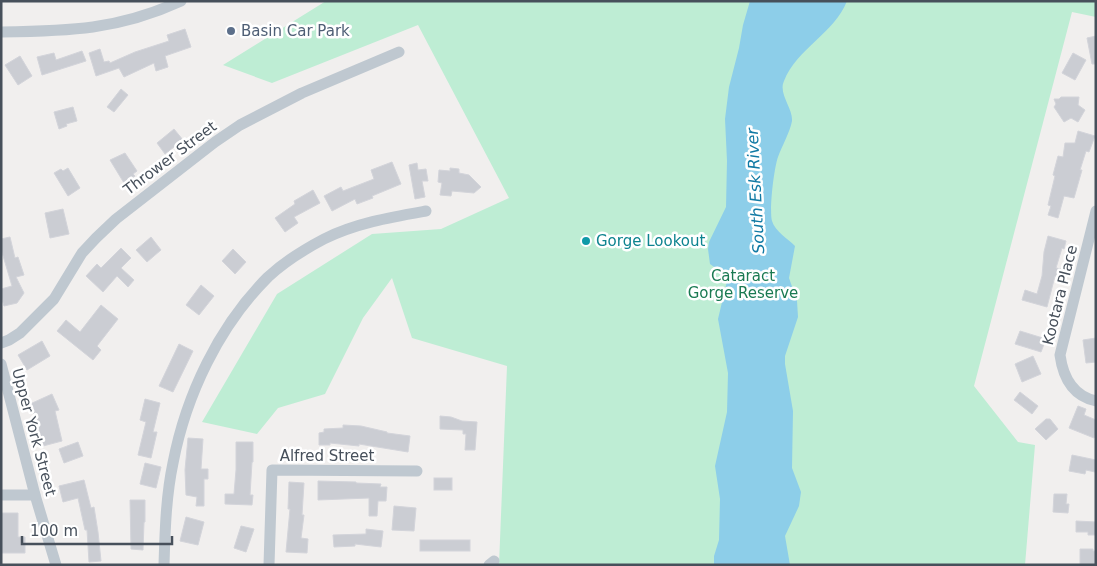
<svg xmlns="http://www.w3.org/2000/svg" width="1097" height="566" viewBox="0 0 1097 566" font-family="'DejaVu Sans',sans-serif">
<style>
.green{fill:#beedd4}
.water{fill:#8dcee9}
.building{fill:#cbcdd3;stroke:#d3d4da}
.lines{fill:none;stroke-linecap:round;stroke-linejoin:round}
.minor{stroke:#bfc8d0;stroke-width:11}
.service-dot{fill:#5c6f8a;stroke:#fff;stroke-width:2}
.culture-dot{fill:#0f9aa8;stroke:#fff;stroke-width:2}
.labels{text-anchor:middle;stroke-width:5;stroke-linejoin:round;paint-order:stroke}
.service-label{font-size:15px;fill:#4e5e75;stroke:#fff;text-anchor:start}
.street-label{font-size:15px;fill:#47505b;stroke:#fff}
.culture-label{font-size:15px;fill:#0d838f;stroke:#fff;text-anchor:start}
.park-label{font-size:15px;fill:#1a7a52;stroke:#fff}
.water-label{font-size:16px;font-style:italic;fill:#117aa4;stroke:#fff}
</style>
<rect width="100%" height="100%" fill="#f1efee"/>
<path class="green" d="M 326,1 L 1096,1 L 1096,17 L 1072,12 L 974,386 L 1018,442 L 1035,445 L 1025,565 L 499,565 L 507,366 L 412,338 L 392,278 L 363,318 L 325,394 L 278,408 L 257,434 L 202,422 L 277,294 L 372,234 L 441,229 L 509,198 L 418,25 L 272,83 L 223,65 Z"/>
<path class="water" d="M 750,1 L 847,1 C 834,34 797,48 784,81 C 778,94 793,108 792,121 C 790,132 782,146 778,157 C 774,168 769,210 772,221 C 775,231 788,239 795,246 L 789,278 L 797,301 L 798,317 L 785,356 L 785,364 L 793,411 L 792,468 L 801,492 L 799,506 L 785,536 L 790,565 L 714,565 L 714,556 L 719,540 L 720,499 L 715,466 L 727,412 L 728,373 L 718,319 L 728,277 L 710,264 L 708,249 L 709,242 L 726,207 L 727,161 L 725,119 L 729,87 L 739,48 L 743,25 Z"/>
<g class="building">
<path d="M 185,29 L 191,47 L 165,56 L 168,67 L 156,71 L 154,63 L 124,77 L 119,68 L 96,76 L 89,53 L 100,49 L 104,62 L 109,61 L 110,63 L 135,52 L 169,41 L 167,35 Z"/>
<path d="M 1096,36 L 1096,64 L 1092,64 L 1087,38 Z"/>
<path d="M 82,51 L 86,61 L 42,75 L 37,57 L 54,53 L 56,60 Z"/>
<path d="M 1073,53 L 1086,60 L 1075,80 L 1062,73 Z"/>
<path d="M 20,56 L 32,76 L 18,85 L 5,65 Z"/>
<path d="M 121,89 L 128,95 L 114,112 L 107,107 Z"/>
<path d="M 1061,97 L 1079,97 L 1078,105 L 1085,110 L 1078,122 L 1071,118 L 1064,122 L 1054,107 L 1056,104 L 1054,99 L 1059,99 Z"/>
<path d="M 73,107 L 77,121 L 66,124 L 67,126 L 59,129 L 54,112 Z"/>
<path d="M 174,129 L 183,140 L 165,154 L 157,143 Z"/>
<path d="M 1078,131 L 1095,136 L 1089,152 L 1086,151 L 1080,170 L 1082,170 L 1074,198 L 1064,196 L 1058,218 L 1048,215 L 1051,206 L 1048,205 L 1055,176 L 1053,175 L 1058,156 L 1063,157 L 1065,143 L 1075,143 Z"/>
<path d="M 125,153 L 137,171 L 133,174 L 135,176 L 124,183 L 110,160 Z"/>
<path d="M 392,162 L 401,184 L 372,196 L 373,198 L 357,204 L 355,199 L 332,211 L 324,196 L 341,187 L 343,191 L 374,179 L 371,170 Z"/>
<path d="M 417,163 L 418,170 L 426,169 L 428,181 L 422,181 L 425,197 L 415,199 L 409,165 Z"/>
<path d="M 68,168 L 80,188 L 68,196 L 54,173 L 61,169 L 63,171 Z"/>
<path d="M 450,168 L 459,169 L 459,173 L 469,175 L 481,187 L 474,193 L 452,191 L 451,196 L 440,195 L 442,183 L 438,182 L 439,170 L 450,171 Z"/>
<path d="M 313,190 L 320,203 L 294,217 L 298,223 L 285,232 L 275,218 L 295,204 L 294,201 Z"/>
<path d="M 63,209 L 69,234 L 50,238 L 45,213 Z"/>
<path d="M 1048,236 L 1066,241 L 1064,249 L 1062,248 L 1056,268 L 1066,270 L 1064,278 L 1055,276 L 1047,307 L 1022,300 L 1025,290 L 1037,294 L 1042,276 L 1044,252 Z"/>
<path d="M 10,237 L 15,258 L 18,257 L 24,275 L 16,277 L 24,293 L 17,303 L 4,306 L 1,296 L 1,289 L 12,286 L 1,249 L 1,239 Z"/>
<path d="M 151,237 L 161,250 L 147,262 L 136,250 Z"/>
<path d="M 121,248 L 131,258 L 121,268 L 134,280 L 128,287 L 117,276 L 103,292 L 86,276 L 97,264 L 101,268 Z"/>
<path d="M 233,249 L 246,262 L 235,274 L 222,261 Z"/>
<path d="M 201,285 L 214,296 L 199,315 L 186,305 Z"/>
<path d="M 101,305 L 118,319 L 97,346 L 101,350 L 93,360 L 57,331 L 66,320 L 80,332 Z"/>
<path d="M 1020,331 L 1046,339 L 1041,352 L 1015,344 Z"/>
<path d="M 1096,338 L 1096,362 L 1086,363 L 1083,340 Z"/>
<path d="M 42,341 L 50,356 L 27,370 L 18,355 Z"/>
<path d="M 179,344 L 193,351 L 173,392 L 159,386 Z"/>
<path d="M 1033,356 L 1041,374 L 1022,382 L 1015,364 Z"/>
<path d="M 1020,392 L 1038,406 L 1032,414 L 1014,400 Z"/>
<path d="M 52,394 L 59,410 L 55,411 L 62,441 L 43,446 L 37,422 L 30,404 Z"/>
<path d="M 145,399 L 160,403 L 153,432 L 157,432 L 151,458 L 138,455 L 146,422 L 140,420 Z"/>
<path d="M 1078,406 L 1086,409 L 1084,415 L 1096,420 L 1096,433 L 1094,438 L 1069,428 Z"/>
<path d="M 440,416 L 451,417 L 462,421 L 477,422 L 475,450 L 465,450 L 466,434 L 463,434 L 463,430 L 440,429 Z"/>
<path d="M 1046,419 L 1050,419 L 1058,429 L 1046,440 L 1035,429 Z"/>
<path d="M 343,425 L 361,426 L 387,432 L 387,433 L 410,436 L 408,452 L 359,444 L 359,446 L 330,443 L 330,445 L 319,445 L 319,433 L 324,432 L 324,429 L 343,428 Z"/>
<path d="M 188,438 L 203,439 L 201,469 L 208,469 L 208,479 L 204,479 L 204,506 L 196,506 L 197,497 L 186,495 L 185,470 Z"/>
<path d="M 78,442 L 83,456 L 64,463 L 59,449 Z"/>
<path d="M 236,442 L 253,442 L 253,462 L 252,462 L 250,495 L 253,495 L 252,505 L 225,504 L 225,494 L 234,494 L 236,470 Z"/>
<path d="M 1072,455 L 1096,460 L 1095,472 L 1086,470 L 1085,474 L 1069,471 Z"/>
<path d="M 145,463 L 161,467 L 156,488 L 140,484 Z"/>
<rect x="434" y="478" width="18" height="12"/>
<path d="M 84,480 L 91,508 L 94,507 L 98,532 L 101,561 L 89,562 L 87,530 L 85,530 L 78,498 L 63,502 L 59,486 Z"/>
<path d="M 318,481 L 356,482 L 356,483 L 381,484 L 380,487 L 387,487 L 386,501 L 378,501 L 377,516 L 369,516 L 369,498 L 318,500 Z"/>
<path d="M 289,482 L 304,483 L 302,515 L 304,515 L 301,538 L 308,539 L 307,553 L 286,552 L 290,509 L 288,509 Z"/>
<path d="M 1054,494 L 1067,494 L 1066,504 L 1069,504 L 1068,513 L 1053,512 Z"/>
<path d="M 130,500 L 145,500 L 145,522 L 144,522 L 143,550 L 131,549 Z"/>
<path d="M 394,506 L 416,508 L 414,531 L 392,530 Z"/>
<path d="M 1,513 L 18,513 L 18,537 L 25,537 L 25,553 L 2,553 Z"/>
<path d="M 186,517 L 204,522 L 198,545 L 180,541 Z"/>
<path d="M 1076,521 L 1096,522 L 1096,535 L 1088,535 L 1088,532 L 1076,532 Z"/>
<path d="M 241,526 L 254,529 L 246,552 L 234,548 Z"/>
<path d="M 366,529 L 383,531 L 381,547 L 355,544 L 355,546 L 334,547 L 333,535 L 366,534 Z"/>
<rect x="420" y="540" width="50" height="11"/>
<path d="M 1080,549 L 1093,549 L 1093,551 L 1096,551 L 1096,565 L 1080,565 Z"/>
</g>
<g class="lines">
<g class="minor">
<path d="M 1,32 C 69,31 118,30 181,1"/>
<path d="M 1096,211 L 1060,355 C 1063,377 1073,396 1096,401"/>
<path d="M 1,343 L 9,340 L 20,333 L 54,299 L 82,253 L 96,238 L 116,219 L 215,142 L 240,125 L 302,93 L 399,52"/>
<path d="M 1,364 L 35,495 L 56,565"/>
<path d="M 1,495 L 35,495"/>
<path d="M 164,565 C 165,531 166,496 173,463 C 186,395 219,326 268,277 C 284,262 305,249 324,239 C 356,223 392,217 426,211"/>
<path d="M 269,565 L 272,470 L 417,471"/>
<path d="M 489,565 L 494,561"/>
</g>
</g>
<circle class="service-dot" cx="231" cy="31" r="5"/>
<circle class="culture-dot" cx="586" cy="241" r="5"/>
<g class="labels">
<g class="service-label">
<text x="241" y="36">Basin Car Park</text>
</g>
<g class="street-label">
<text transform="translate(170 158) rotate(-37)" y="5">Thrower Street</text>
<text transform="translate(1060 295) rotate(-76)" y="5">Kootara Place</text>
<text transform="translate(34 432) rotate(75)" y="5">Upper York Street</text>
<text x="327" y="461">Alfred Street</text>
</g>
<g class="culture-label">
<text x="596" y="246">Gorge Lookout</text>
</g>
<g class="park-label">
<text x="743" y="281">Cataract<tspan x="743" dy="17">Gorge Reserve</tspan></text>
</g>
<g class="water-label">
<text transform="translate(755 191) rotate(-93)" y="6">South Esk River</text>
</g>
</g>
<rect width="1097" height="566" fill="none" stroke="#47505b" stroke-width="5"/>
<path d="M22 536v8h150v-8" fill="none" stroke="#47505b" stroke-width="2.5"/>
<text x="30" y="536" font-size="15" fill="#47505b" stroke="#ffffff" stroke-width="4" paint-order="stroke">100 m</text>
</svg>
